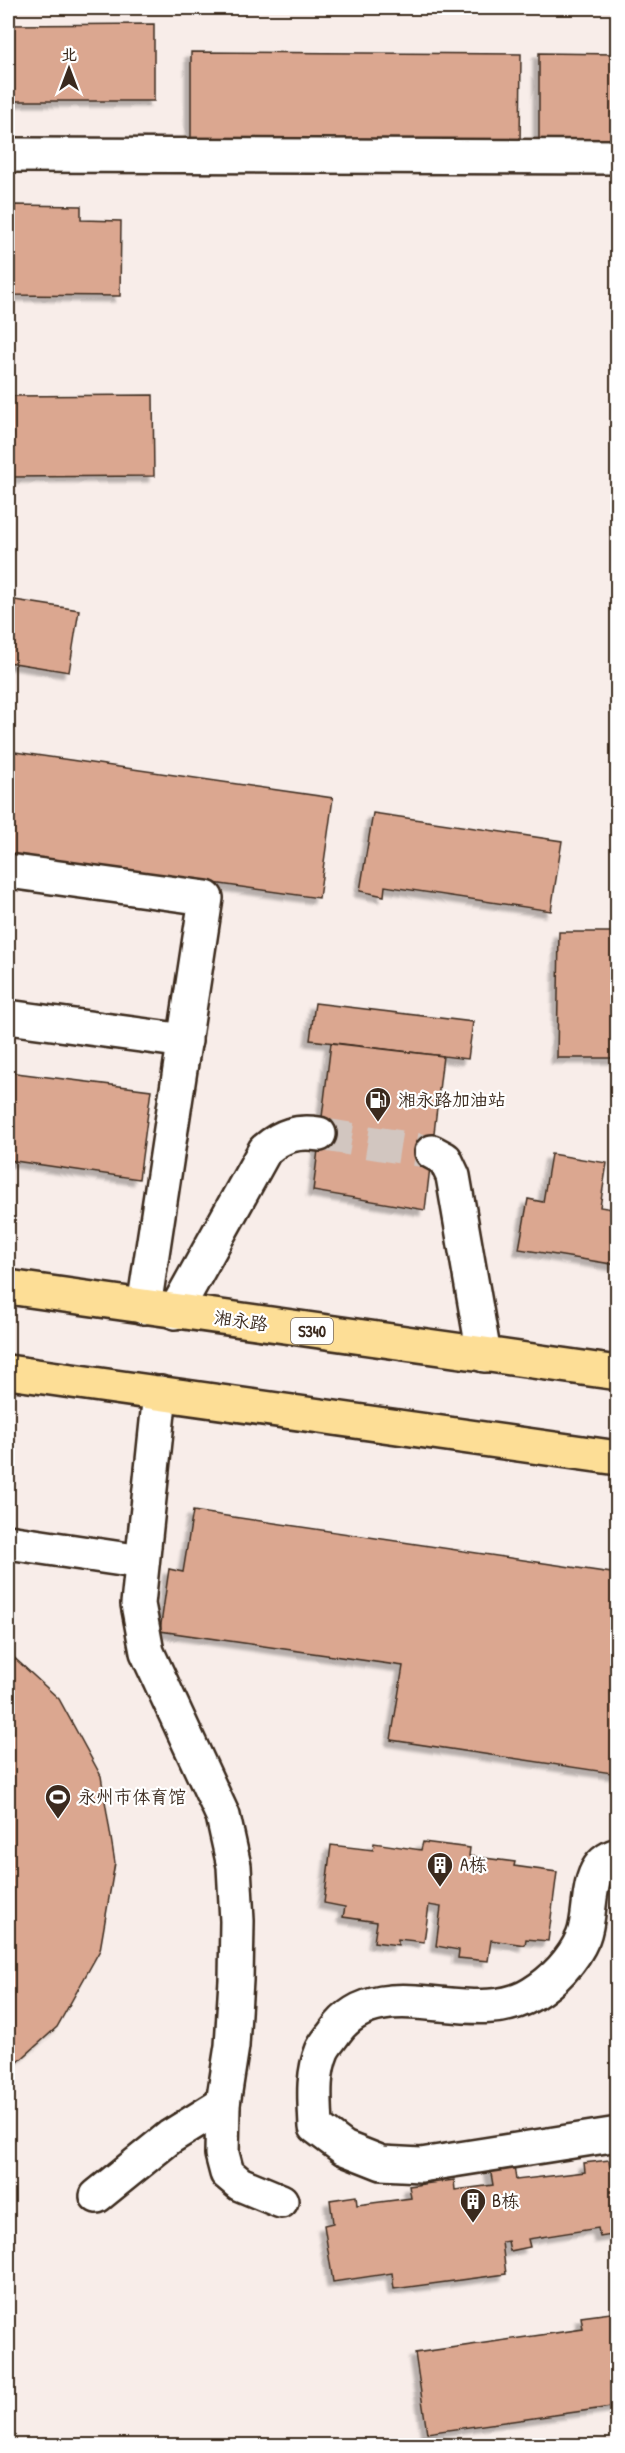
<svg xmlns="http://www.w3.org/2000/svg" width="625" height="2453" viewBox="0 0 625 2453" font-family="'Patrick Hand','LXGW WenKai TC',sans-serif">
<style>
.building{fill:#dba790;stroke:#3b2a1e;stroke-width:1.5;filter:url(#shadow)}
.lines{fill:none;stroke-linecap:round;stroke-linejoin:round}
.minor-tunnel{stroke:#d2c6c0;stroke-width:33;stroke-dasharray:33 16;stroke-linecap:butt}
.minor-casing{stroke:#3b2a1e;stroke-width:38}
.major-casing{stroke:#3b2a1e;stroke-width:38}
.minor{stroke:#fff;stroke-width:33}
.major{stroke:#fdde96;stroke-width:33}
.labels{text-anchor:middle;stroke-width:4.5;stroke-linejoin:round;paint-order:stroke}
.shield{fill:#fff;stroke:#766a62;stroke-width:1.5}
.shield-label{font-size:16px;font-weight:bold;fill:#3b2a1e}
.poi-label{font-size:18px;fill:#3b2a1e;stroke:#fff;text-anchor:start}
.street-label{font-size:18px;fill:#3b2a1e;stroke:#fff}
</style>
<defs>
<filter id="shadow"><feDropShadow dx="-5.5" dy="5.5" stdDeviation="1.5" flood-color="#0004"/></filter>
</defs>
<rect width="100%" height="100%" fill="#f8ede9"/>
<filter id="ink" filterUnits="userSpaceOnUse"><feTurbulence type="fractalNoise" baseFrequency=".0167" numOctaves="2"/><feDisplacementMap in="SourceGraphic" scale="12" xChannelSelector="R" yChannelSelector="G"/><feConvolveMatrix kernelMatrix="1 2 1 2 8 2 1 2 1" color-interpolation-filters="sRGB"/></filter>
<g filter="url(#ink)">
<g class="building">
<path d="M 154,24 L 154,101 L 8,101 L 8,25 Z"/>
<path d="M 191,52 L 521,54 L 520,146 L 191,143 Z"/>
<path d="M 539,53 L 618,54 L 618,145 L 539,144 Z"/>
<path d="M 15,205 L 81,206 L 81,220 L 121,221 L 120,296 L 8,295 L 8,221 L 15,221 Z"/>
<path d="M 153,395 L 154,476 L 8,477 L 8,396 Z"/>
<path d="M 8,599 L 79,610 L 69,672 L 8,662 Z"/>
<path d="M 8,751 L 333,798 L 319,898 L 8,854 Z"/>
<path d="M 373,813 L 562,841 L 551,911 L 385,886 L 384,896 L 360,891 Z"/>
<path d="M 559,932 L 618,932 L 618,1058 L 557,1058 Z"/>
<path d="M 315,1003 L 473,1022 L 468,1059 L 310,1040 Z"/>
<path d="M 331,1043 L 443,1056 L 425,1210 L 313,1191 Z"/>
<path d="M 8,1072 L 151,1090 L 139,1179 L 8,1160 Z"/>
<path d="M 551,1154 L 607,1163 L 600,1207 L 618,1210 L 618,1265 L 519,1249 L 528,1199 L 543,1202 Z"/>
<path d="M 193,1511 L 618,1574 L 618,1774 L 391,1740 L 403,1666 L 160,1631 L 169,1569 L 183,1572 Z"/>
<path d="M 8,1652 L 59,1699 L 101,1776 L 115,1863 L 100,1950 L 57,2027 L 8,2071 Z"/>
<path d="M 423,1842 L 470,1848 L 469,1856 L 515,1862 L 514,1866 L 557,1872 L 548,1941 L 526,1939 L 525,1945 L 491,1940 L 488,1961 L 458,1958 L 459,1950 L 436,1946 L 441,1907 L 429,1905 L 424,1942 L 398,1939 L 398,1945 L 374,1942 L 377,1922 L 343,1917 L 345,1907 L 324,1903 L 331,1845 L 373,1850 L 374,1843 L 421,1850 Z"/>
<path d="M 609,2160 L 610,2168 L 618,2167 L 618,2234 L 600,2237 L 598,2228 L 528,2239 L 530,2247 L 510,2251 L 508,2241 L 502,2242 L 506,2274 L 394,2289 L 392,2273 L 333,2282 L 324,2225 L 333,2223 L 330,2200 L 356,2196 L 357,2205 L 411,2198 L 409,2186 L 454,2180 L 455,2190 L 493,2185 L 490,2168 L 514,2165 L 516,2180 L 585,2172 L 584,2163 Z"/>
<path d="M 618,2312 L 618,2406 L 427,2433 L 415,2353 L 583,2329 L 581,2317 Z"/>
</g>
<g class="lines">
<path class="minor-tunnel" d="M 319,1134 L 432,1152"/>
<g class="minor-casing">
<g id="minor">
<path d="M 8,155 L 618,157"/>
<path d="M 8,871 L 206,898 L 144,1307"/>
<path d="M 8,1017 L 185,1041"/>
<path d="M 432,1152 L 445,1159 L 453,1176 L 484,1355"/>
<path d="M 175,1312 L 265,1150 C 282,1135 297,1131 319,1134"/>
<path d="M 160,1393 L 138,1604 L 147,1652 L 223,1816 L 234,1866 L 237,1921 L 236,1980 L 232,2046 L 223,2104 L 222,2154 L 227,2173 L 240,2184 L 281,2201"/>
<path d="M 8,1542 L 142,1562"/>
<path d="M 618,1855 C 582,1865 594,1910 583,1937 C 573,1961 553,1981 532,1994 C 473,2031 379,1968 335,2032 C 331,2038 325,2044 322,2051 C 312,2075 315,2102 316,2127 L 344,2148 L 382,2163 L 421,2165 L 618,2134"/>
<path d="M 97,2196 L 170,2137 L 223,2104"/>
</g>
</g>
<g class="major-casing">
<g id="major">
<path d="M 8,1287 L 618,1373"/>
<path d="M 8,1372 L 618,1458"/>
</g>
</g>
<use href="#minor" class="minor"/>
<use href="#major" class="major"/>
</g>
</g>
<defs>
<g id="fuel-pin" transform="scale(1.35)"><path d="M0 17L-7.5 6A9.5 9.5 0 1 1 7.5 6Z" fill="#3b2a1e" stroke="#fff"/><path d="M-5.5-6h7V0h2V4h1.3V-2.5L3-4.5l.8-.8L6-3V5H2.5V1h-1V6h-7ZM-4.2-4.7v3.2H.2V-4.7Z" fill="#fff"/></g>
<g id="stadium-pin" transform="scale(1.35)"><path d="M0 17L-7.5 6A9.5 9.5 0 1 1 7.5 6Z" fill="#3b2a1e" stroke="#fff"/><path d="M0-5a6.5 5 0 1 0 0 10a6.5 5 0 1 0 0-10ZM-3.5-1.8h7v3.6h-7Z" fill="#fff"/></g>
<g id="building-pin" transform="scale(1.35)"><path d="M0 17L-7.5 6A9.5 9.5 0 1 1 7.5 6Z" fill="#3b2a1e" stroke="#fff"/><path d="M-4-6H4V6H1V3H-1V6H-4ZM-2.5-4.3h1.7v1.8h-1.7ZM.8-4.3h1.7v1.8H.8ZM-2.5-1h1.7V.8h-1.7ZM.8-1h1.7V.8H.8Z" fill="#fff"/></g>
</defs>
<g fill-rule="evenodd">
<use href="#fuel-pin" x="378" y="1100"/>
<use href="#stadium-pin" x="58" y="1797"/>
<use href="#building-pin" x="440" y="1865"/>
<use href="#building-pin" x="473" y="2201"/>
</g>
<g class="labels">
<rect class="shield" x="291" y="1318" width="42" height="26" rx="4.5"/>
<g class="shield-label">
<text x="312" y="1337">S340</text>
</g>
<g class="poi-label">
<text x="398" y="1106">湘永路加油站</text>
<text x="78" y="1803">永州市体育馆</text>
<text x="460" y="1871">A栋</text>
<text x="492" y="2207">B栋</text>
</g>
<g class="street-label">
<text transform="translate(241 1321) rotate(8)" y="6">湘永路</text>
</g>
</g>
<rect width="625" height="2453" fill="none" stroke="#fff" stroke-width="30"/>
<rect x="15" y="15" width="595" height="2423" fill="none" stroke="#3b2a1e" stroke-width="2" filter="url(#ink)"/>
<g transform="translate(69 69)" stroke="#ffffff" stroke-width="4.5" paint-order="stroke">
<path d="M0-4.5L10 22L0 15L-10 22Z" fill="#3b2a1e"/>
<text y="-9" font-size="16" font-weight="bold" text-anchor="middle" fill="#3b2a1e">北</text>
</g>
</svg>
